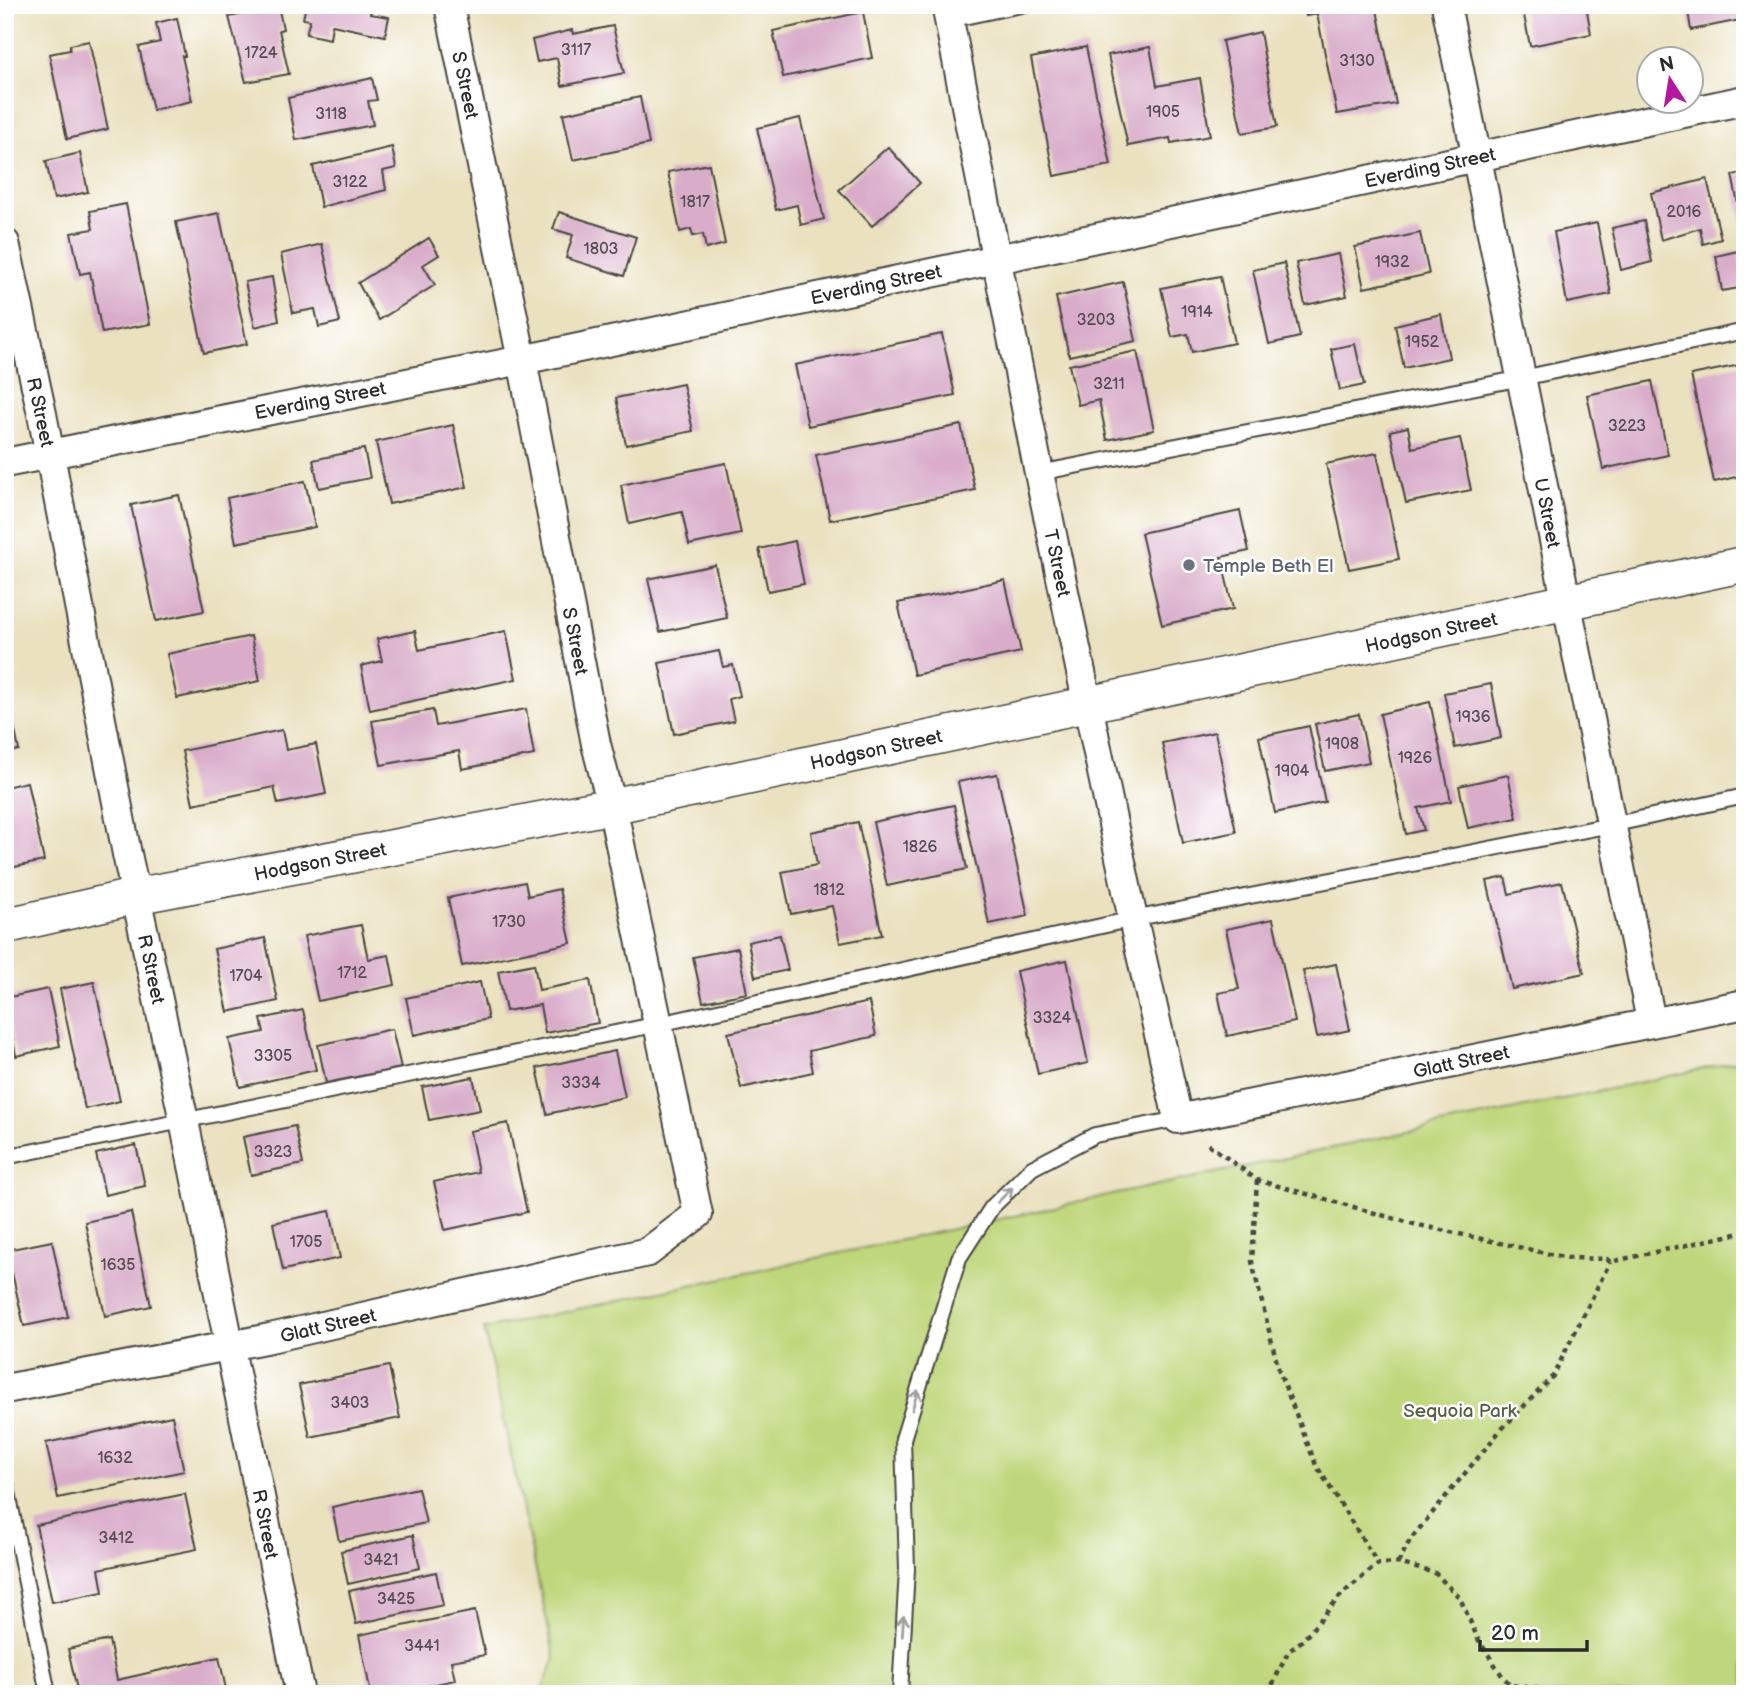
<svg xmlns="http://www.w3.org/2000/svg" width="1750" height="1699" viewBox="0 0 1750 1699" font-family="'Balsamiq Sans',sans-serif">
<style>
.green{fill:#bfd77b;stroke:#758153;stroke-width:2}
.building{fill:#d9adca}
.lines{fill:none;stroke-linecap:round;stroke-linejoin:round}
.service-casing{stroke:#484641;stroke-width:18}
.minor-casing{stroke:#484641;stroke-width:32}
.tertiary-casing{stroke:#484641;stroke-width:38}
.path{stroke:#484641;stroke-width:4.5;stroke-dasharray:5 5;stroke-linecap:butt}
.service{stroke:#fff;stroke-width:14}
.minor{stroke:#fff;stroke-width:28}
.tertiary{stroke:#fff;stroke-width:35}
.oneway{stroke:#a0a0a0}
.worship-dot{fill:#6b7280;stroke:#fff;stroke-width:2.5}
.labels{text-anchor:middle;stroke-width:5;stroke-linejoin:round;paint-order:stroke}
.number-label{font-size:16px;fill:#564c53}
.street-label{font-size:19px;fill:#2b2b2b;stroke:#fff}
.worship-label{font-size:19px;fill:#5b616d;stroke:#fff;text-anchor:start}
.park-label{font-size:19px;fill:#575f43;stroke:#fff}
</style>
<rect width="100%" height="100%" fill="#fff"/>
<filter id="ink" filterUnits="userSpaceOnUse"><feTurbulence type="fractalNoise" baseFrequency=".0143" numOctaves="2"/><feDisplacementMap in="SourceGraphic" scale="14" xChannelSelector="R" yChannelSelector="G"/><feConvolveMatrix kernelMatrix="1 2 1 2 8 2 1 2 1" color-interpolation-filters="sRGB"/></filter>
<filter id="wash" filterUnits="userSpaceOnUse"><feTurbulence type="fractalNoise" baseFrequency=".00686" numOctaves="4" result="noise"/><feDisplacementMap in="SourceGraphic" scale="28" xChannelSelector="R" yChannelSelector="G"/><feGaussianBlur stdDeviation="1.57" result="paint"/><feColorMatrix in="noise" values="0 0 0 0 0 0 0 0 0 0 0 0 0 0 0 0 0 1.4 0 .05"/><feComposite in="paint" operator="in"/></filter>
<g filter="url(#wash)">
<rect width="100%" height="100%" fill="#eae1bf"/>
<path class="green" d="M 1745,1060 L 1745,1694 L 540,1694 L 555,1659 L 484,1329 Z"/>
<g id="blocks">
<g class="building">
<path d="M 252,5 L 278,5 L 283,29 L 279,30 L 289,74 L 246,82 L 229,17 L 254,12 Z"/>
<path d="M 306,5 L 372,5 L 370,14 L 389,17 L 385,36 L 332,25 L 330,39 L 306,34 L 310,20 L 303,19 Z"/>
<path d="M 1303,5 L 1376,5 L 1396,104 L 1337,114 L 1317,14 L 1306,16 Z"/>
<path d="M 1522,5 L 1586,5 L 1591,34 L 1530,46 Z"/>
<path d="M 1687,5 L 1745,5 L 1745,19 L 1691,30 Z"/>
<path d="M 863,12 L 872,58 L 783,77 L 773,31 Z"/>
<path d="M 177,18 L 185,56 L 182,56 L 192,101 L 153,110 L 139,47 L 160,42 L 156,23 Z"/>
<path d="M 613,26 L 624,73 L 562,86 L 557,58 L 537,62 L 532,40 L 572,30 L 573,34 Z"/>
<path d="M 1260,32 L 1277,127 L 1242,133 L 1222,41 Z"/>
<path d="M 89,41 L 108,129 L 67,139 L 49,54 L 70,50 L 70,45 Z"/>
<path d="M 1086,47 L 1111,165 L 1054,176 L 1031,58 Z"/>
<path d="M 1150,47 L 1157,86 L 1200,78 L 1210,136 L 1171,143 L 1170,138 L 1128,146 L 1108,55 Z"/>
<path d="M 372,78 L 377,100 L 368,101 L 373,125 L 296,140 L 288,98 Z"/>
<path d="M 640,97 L 649,144 L 573,160 L 563,114 Z"/>
<path d="M 800,118 L 824,219 L 801,225 L 797,205 L 776,210 L 757,128 Z"/>
<path d="M 392,147 L 396,168 L 383,171 L 386,190 L 321,207 L 313,166 Z"/>
<path d="M 888,147 L 920,183 L 872,226 L 839,190 Z"/>
<path d="M 80,153 L 88,192 L 54,199 L 46,161 Z"/>
<path d="M 709,164 L 725,244 L 706,249 L 703,234 L 693,236 L 691,229 L 680,232 L 668,172 Z"/>
<path d="M 1745,173 L 1745,232 L 1744,232 L 1732,175 Z"/>
<path d="M 1707,179 L 1721,239 L 1703,244 L 1700,228 L 1661,240 L 1651,193 Z"/>
<path d="M 126,204 L 150,324 L 102,333 L 90,272 L 80,274 L 71,233 L 93,229 L 90,211 Z"/>
<path d="M 559,212 L 636,237 L 624,276 L 566,258 L 573,235 L 553,229 Z"/>
<path d="M 219,213 L 247,344 L 204,353 L 176,222 Z"/>
<path d="M 1644,221 L 1652,262 L 1621,270 L 1612,228 Z"/>
<path d="M 1597,223 L 1611,294 L 1567,303 L 1554,232 Z"/>
<path d="M 1420,233 L 1429,274 L 1364,288 L 1355,247 Z"/>
<path d="M 429,238 L 439,255 L 423,265 L 435,285 L 379,320 L 358,283 Z"/>
<path d="M 322,244 L 340,322 L 319,327 L 315,309 L 293,313 L 281,254 Z"/>
<path d="M 1738,251 L 1745,287 L 1722,291 L 1716,256 Z"/>
<path d="M 1338,254 L 1347,296 L 1305,305 L 1296,263 Z"/>
<path d="M 1284,263 L 1300,337 L 1269,344 L 1253,270 Z"/>
<path d="M 1220,276 L 1234,343 L 1192,352 L 1188,334 L 1172,337 L 1161,288 Z"/>
<path d="M 272,277 L 279,321 L 255,327 L 245,282 Z"/>
<path d="M 1123,282 L 1136,341 L 1069,356 L 1056,297 Z"/>
<path d="M 1441,314 L 1449,358 L 1404,368 L 1395,325 Z"/>
<path d="M 942,334 L 955,395 L 808,426 L 795,365 Z"/>
<path d="M 1355,344 L 1364,385 L 1340,390 L 1331,349 Z"/>
<path d="M 1137,351 L 1154,430 L 1107,440 L 1099,400 L 1078,405 L 1069,365 Z"/>
<path d="M 1745,364 L 1745,475 L 1714,482 L 1691,375 Z"/>
<path d="M 1652,381 L 1668,455 L 1603,469 L 1587,395 Z"/>
<path d="M 683,384 L 693,431 L 626,445 L 616,398 Z"/>
<path d="M 453,425 L 467,487 L 389,504 L 376,442 Z"/>
<path d="M 961,425 L 975,490 L 830,520 L 816,455 Z"/>
<path d="M 1408,427 L 1412,448 L 1460,438 L 1471,490 L 1406,503 L 1390,431 Z"/>
<path d="M 364,449 L 370,478 L 319,488 L 313,460 Z"/>
<path d="M 1377,453 L 1399,559 L 1349,569 L 1326,464 Z"/>
<path d="M 726,463 L 741,534 L 689,545 L 682,512 L 629,524 L 621,485 Z"/>
<path d="M 305,481 L 315,527 L 236,543 L 227,498 Z"/>
<path d="M 179,495 L 204,611 L 156,621 L 131,505 Z"/>
<path d="M 1240,511 L 1249,551 L 1221,557 L 1233,609 L 1162,625 L 1141,533 Z"/>
<path d="M 795,541 L 804,584 L 768,591 L 759,549 Z"/>
<path d="M 715,565 L 727,618 L 660,632 L 648,579 Z"/>
<path d="M 1005,580 L 1021,652 L 914,675 L 898,603 Z"/>
<path d="M 415,631 L 419,650 L 506,631 L 516,679 L 370,710 L 361,666 L 382,661 L 377,639 Z"/>
<path d="M 251,636 L 260,681 L 177,698 L 167,654 Z"/>
<path d="M 719,651 L 723,667 L 733,665 L 740,696 L 729,699 L 734,721 L 674,734 L 659,663 Z"/>
<path d="M 1491,684 L 1501,738 L 1455,748 L 1444,693 Z"/>
<path d="M 1430,702 L 1451,801 L 1418,808 L 1424,830 L 1406,834 L 1380,714 Z"/>
<path d="M 9,703 L 19,750 L 5,753 L 5,704 Z"/>
<path d="M 526,709 L 534,755 L 462,769 L 459,751 L 381,765 L 372,721 L 433,710 L 436,726 Z"/>
<path d="M 1359,714 L 1369,762 L 1325,771 L 1315,724 Z"/>
<path d="M 1309,726 L 1325,802 L 1275,813 L 1259,737 Z"/>
<path d="M 282,730 L 286,750 L 316,744 L 326,794 L 278,804 L 274,787 L 193,804 L 182,751 Z"/>
<path d="M 1215,732 L 1236,832 L 1183,843 L 1162,743 Z"/>
<path d="M 997,774 L 1028,916 L 989,924 L 958,782 Z"/>
<path d="M 1508,775 L 1517,818 L 1468,828 L 1459,786 Z"/>
<path d="M 27,782 L 44,861 L 5,869 L 5,787 Z"/>
<path d="M 954,805 L 967,869 L 887,886 L 873,822 Z"/>
<path d="M 858,822 L 882,935 L 840,943 L 832,906 L 791,914 L 782,872 L 817,865 L 811,832 Z"/>
<path d="M 1505,877 L 1509,894 L 1562,882 L 1584,973 L 1512,989 L 1487,881 Z"/>
<path d="M 525,882 L 528,896 L 559,889 L 571,943 L 462,966 L 448,898 Z"/>
<path d="M 1273,919 L 1295,1022 L 1227,1036 L 1218,993 L 1239,989 L 1226,929 Z"/>
<path d="M 361,925 L 368,959 L 389,955 L 395,985 L 318,1001 L 304,936 Z"/>
<path d="M 780,935 L 788,970 L 755,977 L 748,942 Z"/>
<path d="M 265,938 L 278,1001 L 228,1012 L 214,949 Z"/>
<path d="M 738,948 L 747,993 L 703,1002 L 693,957 Z"/>
<path d="M 1067,960 L 1088,1063 L 1038,1074 L 1016,971 Z"/>
<path d="M 534,964 L 539,990 L 590,980 L 598,1023 L 545,1033 L 540,1005 L 506,1011 L 498,971 Z"/>
<path d="M 1336,964 L 1350,1030 L 1317,1037 L 1303,971 Z"/>
<path d="M 94,982 L 120,1101 L 85,1109 L 60,989 Z"/>
<path d="M 480,982 L 488,1019 L 414,1035 L 406,998 Z"/>
<path d="M 48,989 L 60,1046 L 16,1056 L 5,998 Z"/>
<path d="M 869,1002 L 876,1036 L 809,1051 L 813,1072 L 741,1088 L 728,1033 Z"/>
<path d="M 303,1010 L 316,1070 L 240,1087 L 229,1039 L 264,1032 L 261,1019 Z"/>
<path d="M 392,1029 L 401,1068 L 326,1083 L 318,1045 Z"/>
<path d="M 615,1051 L 625,1097 L 547,1114 L 537,1068 Z"/>
<path d="M 473,1077 L 480,1110 L 429,1120 L 422,1087 Z"/>
<path d="M 508,1123 L 527,1212 L 445,1230 L 434,1182 L 478,1172 L 470,1131 Z"/>
<path d="M 295,1126 L 303,1164 L 251,1175 L 243,1137 Z"/>
<path d="M 136,1145 L 145,1186 L 105,1195 L 96,1154 Z"/>
<path d="M 330,1211 L 340,1258 L 283,1270 L 273,1223 Z"/>
<path d="M 131,1212 L 151,1306 L 105,1316 L 85,1222 Z"/>
<path d="M 52,1241 L 68,1317 L 24,1326 L 7,1250 Z"/>
<path d="M 389,1366 L 400,1418 L 310,1437 L 299,1385 Z"/>
<path d="M 172,1416 L 184,1471 L 58,1498 L 46,1443 Z"/>
<path d="M 418,1488 L 426,1523 L 339,1541 L 332,1507 Z"/>
<path d="M 185,1494 L 197,1549 L 99,1569 L 103,1592 L 52,1602 L 36,1525 Z"/>
<path d="M 413,1535 L 420,1568 L 348,1584 L 341,1551 Z"/>
<path d="M 436,1572 L 443,1605 L 356,1624 L 349,1591 Z"/>
<path d="M 475,1611 L 485,1655 L 451,1661 L 455,1680 L 390,1694 L 371,1694 L 359,1635 Z"/>
<path d="M 109,1640 L 117,1680 L 219,1657 L 227,1694 L 78,1694 L 68,1649 Z"/>
</g>
</g>
</g>
<g filter="url(#ink)">
<use href="#blocks" fill-opacity="0" stroke="#484641" stroke-width="2"/>
<g class="lines">
<g class="service-casing">
<g id="service">
<path d="M 949,20 L 1021,5"/>
<path d="M 1039,473 L 1522,378 L 1745,331"/>
<path d="M 5,1157 L 659,1024 L 1133,919 L 1611,825 L 1745,796"/>
<path d="M 5,1477 L 48,1694"/>
<path d="M 900,1694 L 907,1569 L 903,1439 L 959,1258 L 992,1207 L 1032,1168 L 1095,1135 L 1178,1119"/>
</g>
</g>
<g class="minor-casing">
<g id="minor">
<path d="M 946,5 L 1039,473 L 1133,919 L 1178,1119 L 1745,1004"/>
<path d="M 1446,5 L 1651,1021"/>
<path d="M 5,243 L 42,414 L 127,854 L 184,1121 L 300,1694"/>
<path d="M 5,463 L 522,360 L 1745,100"/>
<path d="M 5,1389 L 270,1338 L 648,1252 L 698,1214 L 612,806 L 596,744 L 522,360 L 449,5"/>
</g>
</g>
<g class="tertiary-casing">
<path id="tertiary" d="M 5,926 L 136,896 L 612,806 L 1745,564"/>
</g>
<g class="path">
<path d="M 1208,1144 L 1257,1180 L 1414,1224 L 1568,1258 L 1607,1259 L 1610,1262 L 1745,1232"/>
<path d="M 1257,1180 L 1252,1262 L 1279,1371 L 1316,1465 L 1378,1564"/>
<path d="M 1398,1563 L 1410,1540 L 1499,1432 L 1553,1376 L 1610,1262"/>
<path d="M 1268,1694 L 1288,1652 L 1303,1640 L 1342,1594 L 1378,1564 L 1398,1563 L 1435,1573 L 1460,1598 L 1478,1639 L 1503,1677 L 1511,1685 L 1550,1690 L 1558,1694"/>
<path d="M 1740,1694 L 1745,1684"/>
</g>
<use href="#service" class="service"/>
<use href="#minor" class="minor"/>
<use href="#tertiary" class="tertiary"/>
</g>
<defs><path id="oneway-shaft" d="M-6 0H5M1.5-3L5.5 0L1.5 3" fill="none" stroke-width="1.6" stroke-linecap="round" stroke-linejoin="round" transform="scale(1.75)"/></defs>
<g class="oneway">
<use href="#oneway-shaft" transform="translate(1005 1195) rotate(-45)"/>
<use href="#oneway-shaft" transform="translate(915 1400) rotate(-73)"/>
<use href="#oneway-shaft" transform="translate(903 1626) rotate(-86)"/>
</g>
</g>
<circle class="worship-dot" cx="1189" cy="565" r="7"/>
<g class="labels">
<g class="number-label">
<text x="576" y="55">3117</text>
<text x="261" y="58">1724</text>
<text x="1357" y="66">3130</text>
<text x="1163" y="117">1905</text>
<text x="331" y="119">3118</text>
<text x="350" y="187">3122</text>
<text x="695" y="207">1817</text>
<text x="1684" y="217">2016</text>
<text x="601" y="254">1803</text>
<text x="1392" y="267">1932</text>
<text x="1197" y="317">1914</text>
<text x="1096" y="325">3203</text>
<text x="1422" y="347">1952</text>
<text x="1109" y="389">3211</text>
<text x="1627" y="431">3223</text>
<text x="1473" y="722">1936</text>
<text x="1342" y="749">1908</text>
<text x="1415" y="763">1926</text>
<text x="1292" y="776">1904</text>
<text x="920" y="852">1826</text>
<text x="829" y="895">1812</text>
<text x="509" y="927">1730</text>
<text x="352" y="978">1712</text>
<text x="246" y="981">1704</text>
<text x="1052" y="1023">3324</text>
<text x="273" y="1061">3305</text>
<text x="581" y="1088">3334</text>
<text x="273" y="1157">3323</text>
<text x="306" y="1247">1705</text>
<text x="118" y="1270">1635</text>
<text x="350" y="1408">3403</text>
<text x="115" y="1463">1632</text>
<text x="116" y="1543">3412</text>
<text x="381" y="1565">3421</text>
<text x="396" y="1604">3425</text>
<text x="422" y="1651">3441</text>
</g>
<g class="street-label">
<text transform="translate(466 85) rotate(78)" y="7">S Street</text>
<text transform="translate(1430 167) rotate(-12)" y="7">Everding Street</text>
<text transform="translate(876 284) rotate(-12)" y="7">Everding Street</text>
<text transform="translate(320 400) rotate(-11)" y="7">Everding Street</text>
<text transform="translate(41 412) rotate(78)" y="7">R Street</text>
<text transform="translate(1548 513) rotate(79)" y="7">U Street</text>
<text transform="translate(1058 563) rotate(78)" y="7">T Street</text>
<text transform="translate(1431 632) rotate(-12)" y="7">Hodgson Street</text>
<text transform="translate(576 641) rotate(79)" y="7">S Street</text>
<text transform="translate(876 749) rotate(-12)" y="7">Hodgson Street</text>
<text transform="translate(320 861) rotate(-11)" y="7">Hodgson Street</text>
<text transform="translate(152 969) rotate(78)" y="7">R Street</text>
<text transform="translate(1461 1061) rotate(-12)" y="7">Glatt Street</text>
<text transform="translate(328 1325) rotate(-13)" y="7">Glatt Street</text>
<text transform="translate(266 1524) rotate(79)" y="7">R Street</text>
</g>
<g class="worship-label">
<text x="1203" y="572">Temple Beth El</text>
</g>
<g class="park-label">
<text x="1460" y="1417">Sequoia Park</text>
</g>
</g>
<rect width="1750" height="1699" fill="none" stroke="#fff" stroke-width="28"/>
<g transform="translate(1670 80) rotate(348)"><circle r="33" fill="#ffffff" stroke="#aaaaaa" stroke-width="2"/>
<path d="M0-5L12 26L0 18L-12 26Z" fill="#b5179e"/>
<text y="-10" font-size="19" font-weight="bold" text-anchor="middle" fill="#2b2b2b">N</text>
</g>
<path d="M1480 1640v10h107v-10" fill="none" stroke="#2b2b2b" stroke-width="3.5"/>
<text x="1491" y="1640" font-size="21" fill="#2b2b2b" stroke="#ffffff" stroke-width="5" paint-order="stroke">20 m</text>
</svg>
